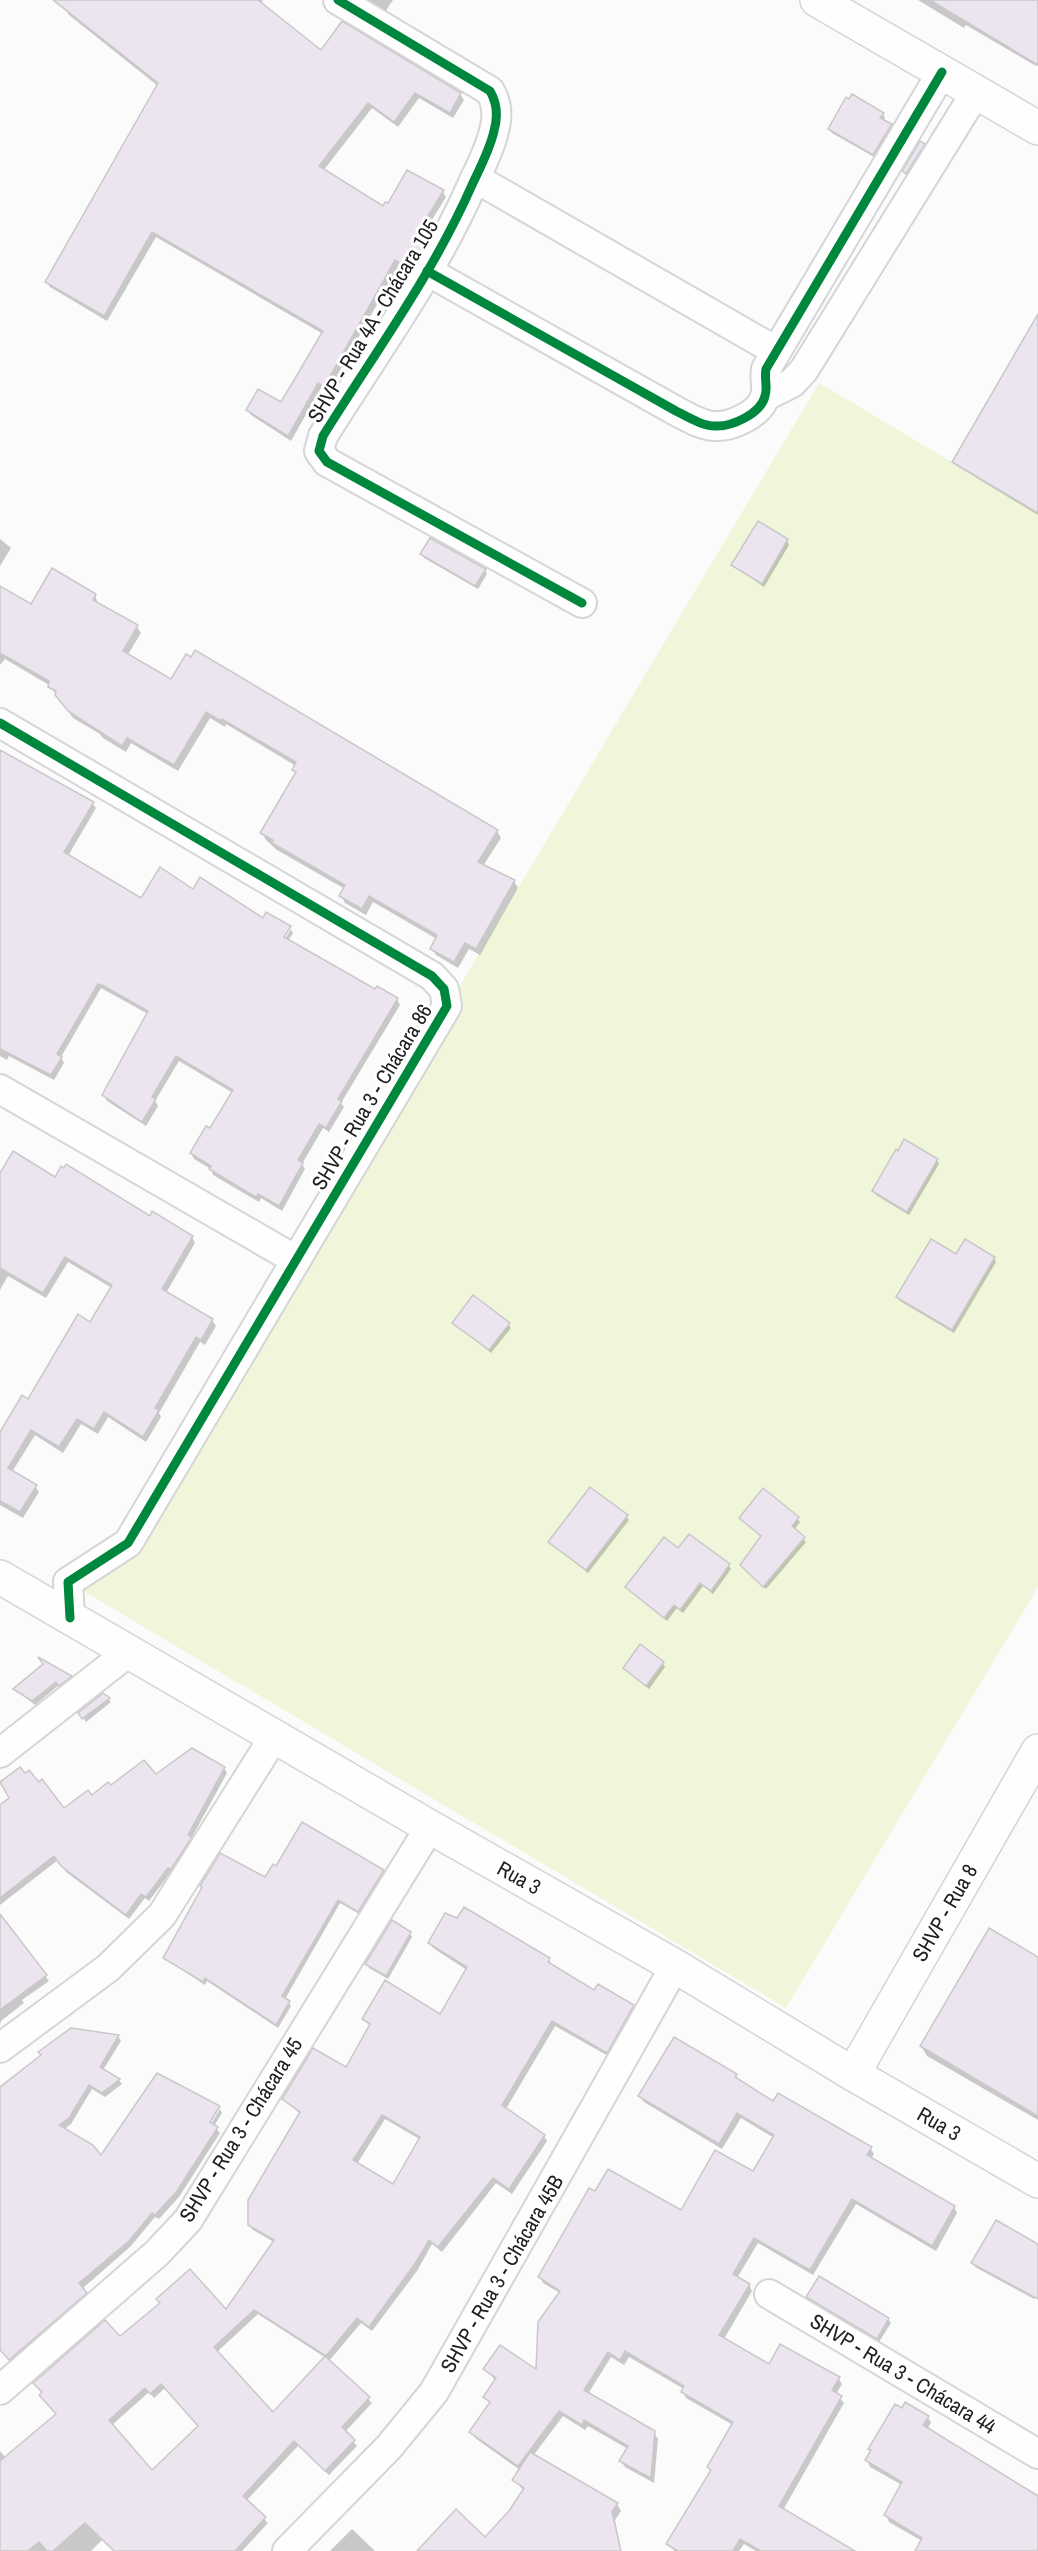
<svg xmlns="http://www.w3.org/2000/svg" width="1038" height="2551" viewBox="0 0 1038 2551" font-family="'Archivo Narrow',sans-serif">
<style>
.green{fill:#eff6da}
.shadow{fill:#0003;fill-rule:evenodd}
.building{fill:#ece4ef;stroke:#c9c8c9;stroke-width:1.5;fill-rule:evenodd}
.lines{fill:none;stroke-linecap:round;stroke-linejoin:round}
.street-casing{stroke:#d6d5d6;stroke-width:32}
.secondary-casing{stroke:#d6d5d6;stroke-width:36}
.street{stroke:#fffeff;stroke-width:28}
.secondary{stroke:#fffeff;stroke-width:33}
.cycleway-casing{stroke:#fff;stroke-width:13}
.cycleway{stroke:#00873e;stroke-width:9}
.labels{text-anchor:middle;stroke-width:6;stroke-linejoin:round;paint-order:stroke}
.street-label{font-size:21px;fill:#1f1e1f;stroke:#fff}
</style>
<rect width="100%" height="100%" fill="#fcfbfc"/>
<path class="green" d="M 819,383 L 1038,513 L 1038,1587 L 786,2008 L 68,1582 L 128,1543 Z"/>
<g class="shadow">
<path d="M 71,0 L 263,0 L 261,4 L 321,52 L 460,94 L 464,100 L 453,118 L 419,98 L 398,127 L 372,108 L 323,171 L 383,209 L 443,192 L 446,197 L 427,228 L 434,236 L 413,274 L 399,265 L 328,392 L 321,388 L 291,441 L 251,415 L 248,410 L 281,404 L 323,334 L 156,237 L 107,321 L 50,287 L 47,282 L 158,86 L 69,15 L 66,9 Z"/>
<path d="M 365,0 L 393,0 L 385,12 Z"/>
<path d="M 918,0 L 1038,0 L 1038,62 L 1036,66 L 966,25 L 964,28 Z"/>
<path d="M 883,114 L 885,118 L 883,121 L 893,130 L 876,158 L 832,133 L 829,129 Z"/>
<path d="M 924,145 L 926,149 L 909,177 L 904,171 Z"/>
<path d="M 1038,317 L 1038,515 L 957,466 L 954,462 Z"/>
<path d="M 0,539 L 11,548 L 0,566 Z"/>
<path d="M 787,541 L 789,545 L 764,587 L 733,565 Z"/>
<path d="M 422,554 L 485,570 L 487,574 L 478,589 L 424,558 Z"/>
<path d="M 0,587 L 31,606 L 95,595 L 98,604 L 137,627 L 141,633 L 127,656 L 172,681 L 497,831 L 501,838 L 483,866 L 514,881 L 518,888 L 480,955 L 469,949 L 458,968 L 436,955 L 432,949 L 437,939 L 373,902 L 366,915 L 345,903 L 341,896 L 345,889 L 277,850 L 266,840 L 262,833 L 296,774 L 294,770 L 296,766 L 226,724 L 225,727 L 210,718 L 178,771 L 131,743 L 126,752 L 103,738 L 100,734 L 73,718 L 49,685 L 5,659 L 0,665 Z"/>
<path d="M 0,762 L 92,803 L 96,808 L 68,856 L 142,900 L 193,891 L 263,920 L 290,927 L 279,943 L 282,944 L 291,929 L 293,933 L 288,941 L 375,991 L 397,999 L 400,1005 L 341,1103 L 344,1107 L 329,1132 L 323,1128 L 302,1164 L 305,1169 L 282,1211 L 261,1198 L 259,1202 L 213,1175 L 211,1169 L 194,1159 L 191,1153 L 211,1130 L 233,1093 L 179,1061 L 155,1101 L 158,1106 L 146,1126 L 107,1101 L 104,1095 L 148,1014 L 101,988 L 61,1057 L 64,1063 L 54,1080 L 9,1056 L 7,1060 L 0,1056 Z"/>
<path d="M 937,1160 L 939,1164 L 909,1215 L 876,1195 L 873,1191 Z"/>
<path d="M 0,1176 L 55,1179 L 192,1237 L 195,1243 L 166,1293 L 212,1320 L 216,1326 L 205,1345 L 200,1342 L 159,1413 L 161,1417 L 146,1442 L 108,1417 L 98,1434 L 81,1424 L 63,1453 L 35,1435 L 12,1472 L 35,1486 L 39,1492 L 23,1518 L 0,1505 L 0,1435 L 91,1324 L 112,1288 L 68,1262 L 46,1298 L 8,1276 L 0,1290 Z"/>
<path d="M 957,1257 L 994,1258 L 996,1262 L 954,1333 L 900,1301 L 898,1297 Z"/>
<path d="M 454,1323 L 508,1324 L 511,1328 L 491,1353 Z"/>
<path d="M 626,1516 L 629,1520 L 588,1573 L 550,1542 Z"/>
<path d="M 741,1518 L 797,1518 L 800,1522 L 794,1530 L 806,1542 L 766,1589 L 741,1565 L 762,1538 Z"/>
<path d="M 679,1550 L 728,1565 L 731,1569 L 713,1594 L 703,1586 L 683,1613 L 677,1608 L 667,1621 L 626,1588 Z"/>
<path d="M 663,1663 L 665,1667 L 649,1689 L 624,1668 Z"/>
<path d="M 70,1677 L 72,1681 L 62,1689 L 59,1685 L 35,1705 L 15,1689 Z"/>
<path d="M 103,1695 L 111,1702 L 86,1722 L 80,1713 Z"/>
<path d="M 224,1768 L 227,1773 L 191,1839 L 194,1843 L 174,1874 L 171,1872 L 149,1901 L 145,1898 L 129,1919 L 66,1872 L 58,1860 L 0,1905 L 0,1807 L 11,1799 L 0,1784 L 20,1769 L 64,1811 L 110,1787 L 156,1776 Z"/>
<path d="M 277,1868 L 383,1871 L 385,1875 L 361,1915 L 340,1903 L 285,1999 L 291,2006 L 278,2028 L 207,1981 L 205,1985 L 164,1958 Z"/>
<path d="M 0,1916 L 49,1981 L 22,2000 L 24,2003 L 1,2021 L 0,2025 Z"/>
<path d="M 410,1933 L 412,1937 L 388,1979 L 369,1968 L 367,1964 Z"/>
<path d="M 430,1943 L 549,1960 L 552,1965 L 595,1992 L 633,2006 L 636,2011 L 610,2057 L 555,2026 L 506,2109 L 544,2136 L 547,2141 L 512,2194 L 496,2183 L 442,2252 L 432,2244 L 417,2271 L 372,2331 L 361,2323 L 329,2361 L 372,2403 L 345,2432 L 357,2446 L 329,2475 L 298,2446 L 246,2501 L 268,2523 L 242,2551 L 134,2551 L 113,2529 L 91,2551 L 0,2551 L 0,2451 L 6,2458 L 57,2415 L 35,2384 L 120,2338 L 161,2304 L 157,2299 L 226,2312 L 274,2242 L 253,2230 L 249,2224 L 300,2114 L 284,2099 L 346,2069 L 370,2026 L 364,2019 L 440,2016 L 467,1970 L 433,1948 ZM 385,2119 L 421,2140 L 393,2186 L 357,2164 ZM 258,2314 L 326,2358 L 273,2414 L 216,2353 ZM 165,2388 L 199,2427 L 152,2472 L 112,2425 L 149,2392 L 154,2398 Z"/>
<path d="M 1038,1959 L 1038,2120 L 927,2056 L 921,2046 Z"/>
<path d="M 71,2029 L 118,2036 L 121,2041 L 103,2070 L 119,2080 L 122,2084 L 105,2097 L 92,2089 L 71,2124 L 63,2130 L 92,2146 L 101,2158 L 157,2075 L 219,2107 L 205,2128 L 208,2129 L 220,2109 L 222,2113 L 214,2126 L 220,2133 L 179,2197 L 159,2219 L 155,2217 L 131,2246 L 82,2289 L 88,2299 L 13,2364 L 0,2350 L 0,2185 L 11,2175 L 0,2160 L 0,2086 L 42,2056 L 40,2052 Z"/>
<path d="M 736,2075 L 740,2082 L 774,2103 L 870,2148 L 874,2154 L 871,2159 L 954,2207 L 957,2213 L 936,2251 L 856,2204 L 813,2275 L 758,2243 L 737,2278 L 749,2285 L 752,2291 L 724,2339 L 769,2366 L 838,2378 L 842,2384 L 836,2394 L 844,2403 L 783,2510 L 851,2551 L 756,2551 L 744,2544 L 739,2551 L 674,2551 L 671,2546 L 711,2472 L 708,2467 L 733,2425 L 686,2398 L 683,2392 L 684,2389 L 629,2357 L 624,2365 L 611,2357 L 588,2394 L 654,2433 L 658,2439 L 654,2483 L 625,2467 L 621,2461 L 628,2449 L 588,2426 L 585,2430 L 563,2416 L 533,2456 L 617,2504 L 621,2511 L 615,2520 L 621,2551 L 418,2551 L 486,2539 L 510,2512 L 524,2491 L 514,2480 L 520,2470 L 475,2438 L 471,2432 L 491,2404 L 485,2397 L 496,2381 L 485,2369 L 537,2372 L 560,2293 L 543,2283 L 540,2277 L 596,2193 L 681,2212 L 754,2173 L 774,2138 L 741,2118 L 722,2149 L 644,2102 L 640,2096 Z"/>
<path d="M 1038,2246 L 1038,2293 L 1034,2299 L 975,2267 L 973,2263 Z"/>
<path d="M 819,2278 L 888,2319 L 891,2323 L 879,2342 L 810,2301 L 808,2297 Z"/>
<path d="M 928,2417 L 931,2423 L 927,2429 L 1038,2497 L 1038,2551 L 917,2551 L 922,2541 L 889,2522 L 886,2515 L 902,2485 L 870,2467 L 867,2460 L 872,2452 L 870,2449 Z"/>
<path d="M 352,2529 L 375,2551 L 330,2551 Z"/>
</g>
<g class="building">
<path d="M 53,0 L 258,0 L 321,50 L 342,21 L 461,93 L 450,113 L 415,93 L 394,122 L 368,103 L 319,166 L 383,206 L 385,202 L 388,203 L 407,170 L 444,190 L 423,224 L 432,229 L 410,269 L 395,260 L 324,387 L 318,383 L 288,436 L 246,410 L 258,389 L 281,402 L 323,331 L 152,232 L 104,316 L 45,282 L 158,83 Z"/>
<path d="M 930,0 L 1038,0 L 1038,65 Z"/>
<path d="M 852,94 L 884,113 L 880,118 L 892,124 L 873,155 L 828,129 L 846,97 L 849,99 Z"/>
<path d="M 920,141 L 925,144 L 906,174 L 902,171 Z"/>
<path d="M 1038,314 L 1038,513 L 952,462 Z"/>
<path d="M 758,521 L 788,539 L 762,584 L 731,565 Z"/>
<path d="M 430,538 L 486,569 L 475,586 L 420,554 Z"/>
<path d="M 52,568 L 96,594 L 93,600 L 138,625 L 123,651 L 171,679 L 186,654 L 191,657 L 195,650 L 498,830 L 478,862 L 515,880 L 476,949 L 465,943 L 454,962 L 430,949 L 437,935 L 369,896 L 362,909 L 339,896 L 345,885 L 272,843 L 273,840 L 260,833 L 296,772 L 292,770 L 296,762 L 222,719 L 221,721 L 206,712 L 174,765 L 127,738 L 122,746 L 68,711 L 55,695 L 56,691 L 48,687 L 49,681 L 0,653 L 0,586 L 31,604 Z"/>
<path d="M 0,750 L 94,802 L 64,852 L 141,898 L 160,867 L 193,889 L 200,877 L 263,918 L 266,912 L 291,926 L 284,937 L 375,989 L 377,986 L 398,998 L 338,1099 L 342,1101 L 326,1128 L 319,1124 L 298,1160 L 303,1163 L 279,1206 L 258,1194 L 256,1197 L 209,1169 L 211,1166 L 190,1153 L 206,1126 L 210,1128 L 233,1090 L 176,1056 L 152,1097 L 156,1099 L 142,1122 L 102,1095 L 148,1011 L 104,986 L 98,984 L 57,1054 L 62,1057 L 51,1075 L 0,1049 Z"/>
<path d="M 904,1139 L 938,1159 L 907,1212 L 872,1191 L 896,1149 L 898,1151 Z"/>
<path d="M 13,1151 L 55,1177 L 61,1166 L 64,1168 L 66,1164 L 150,1216 L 152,1211 L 193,1236 L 162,1289 L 213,1319 L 201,1340 L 196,1337 L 155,1408 L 159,1410 L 143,1437 L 104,1412 L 94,1429 L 77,1419 L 59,1447 L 31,1430 L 8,1468 L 37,1485 L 20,1512 L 0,1501 L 0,1432 L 22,1395 L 28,1399 L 78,1314 L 90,1322 L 112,1285 L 65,1257 L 43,1293 L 0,1268 L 0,1173 Z"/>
<path d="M 931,1239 L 956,1254 L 965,1239 L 995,1257 L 952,1330 L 896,1297 Z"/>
<path d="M 473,1295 L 510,1323 L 489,1350 L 452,1323 Z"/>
<path d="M 590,1487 L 628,1515 L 586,1570 L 548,1542 Z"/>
<path d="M 763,1488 L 799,1517 L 792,1526 L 805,1537 L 763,1587 L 740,1565 L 761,1536 L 739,1518 Z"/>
<path d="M 689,1534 L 730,1564 L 711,1591 L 700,1583 L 680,1610 L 674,1605 L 664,1618 L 625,1587 L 664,1537 L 678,1548 Z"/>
<path d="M 640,1644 L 664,1662 L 646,1686 L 623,1668 Z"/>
<path d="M 38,1657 L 72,1676 L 59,1686 L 56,1682 L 32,1701 L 13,1689 L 43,1664 Z"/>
<path d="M 103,1693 L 110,1698 L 82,1719 L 78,1713 Z"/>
<path d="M 192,1748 L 225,1767 L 188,1835 L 192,1837 L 171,1869 L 168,1868 L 146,1897 L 141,1894 L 126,1915 L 61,1866 L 54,1856 L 0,1898 L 0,1805 L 9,1798 L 0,1782 L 20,1767 L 25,1773 L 29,1770 L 39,1782 L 42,1779 L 64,1808 L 88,1790 L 92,1795 L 108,1782 L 111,1785 L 144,1760 L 156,1774 Z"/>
<path d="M 302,1822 L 384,1870 L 358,1912 L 338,1900 L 282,1996 L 290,2001 L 276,2025 L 205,1978 L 203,1982 L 163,1958 L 202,1887 L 200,1886 L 220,1853 L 265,1877 L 273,1864 L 276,1866 Z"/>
<path d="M 464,1907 L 550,1958 L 548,1962 L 594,1990 L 598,1984 L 634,2005 L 607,2053 L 552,2021 L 502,2105 L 545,2135 L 509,2189 L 493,2178 L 438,2247 L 429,2240 L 414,2265 L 369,2327 L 357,2318 L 326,2356 L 254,2310 L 214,2347 L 273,2412 L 325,2356 L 370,2397 L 342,2427 L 355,2440 L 325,2471 L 294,2441 L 243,2496 L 266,2517 L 235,2551 L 114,2551 L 85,2523 L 53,2551 L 47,2551 L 39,2542 L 28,2551 L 0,2551 L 0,2461 L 56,2414 L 39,2395 L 42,2392 L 33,2383 L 105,2320 L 120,2336 L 160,2303 L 156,2299 L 190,2269 L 226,2309 L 274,2240 L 248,2225 L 248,2200 L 300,2112 L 282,2099 L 313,2048 L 346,2067 L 370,2024 L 362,2019 L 385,1980 L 440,2014 L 467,1967 L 428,1943 L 445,1913 L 457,1918 ZM 382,2115 L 420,2137 L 393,2184 L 353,2160 ZM 161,2384 L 198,2426 L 152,2470 L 109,2420 L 145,2388 L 150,2394 Z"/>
<path d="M 0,1914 L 47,1975 L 0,2010 Z"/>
<path d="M 392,1920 L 411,1932 L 386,1976 L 365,1964 Z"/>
<path d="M 989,1928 L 1038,1957 L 1038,2116 L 920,2046 Z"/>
<path d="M 71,2028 L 119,2035 L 100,2067 L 120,2079 L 102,2093 L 89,2085 L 69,2118 L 59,2125 L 93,2145 L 101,2155 L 157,2073 L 220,2106 L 210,2122 L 218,2127 L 177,2191 L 155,2215 L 152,2213 L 129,2241 L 79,2283 L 87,2293 L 9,2360 L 0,2350 L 0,2087 L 41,2055 L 38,2052 Z"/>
<path d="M 674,2037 L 737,2074 L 735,2077 L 773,2101 L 778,2093 L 872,2147 L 867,2155 L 955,2206 L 932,2246 L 852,2199 L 810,2270 L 754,2238 L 733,2274 L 750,2284 L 719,2335 L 769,2364 L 780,2344 L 840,2377 L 832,2390 L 842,2396 L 779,2506 L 855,2551 L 761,2551 L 740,2539 L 733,2551 L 678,2551 L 666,2544 L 711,2470 L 707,2467 L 733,2422 L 681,2392 L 684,2386 L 625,2351 L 620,2360 L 608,2352 L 584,2390 L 655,2431 L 651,2478 L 619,2461 L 628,2446 L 584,2420 L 582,2425 L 559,2411 L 518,2466 L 469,2432 L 490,2402 L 483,2397 L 496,2378 L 483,2369 L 500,2345 L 536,2369 L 538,2322 L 560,2291 L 538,2277 L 589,2188 L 595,2191 L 608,2169 L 681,2210 L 715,2150 L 753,2171 L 774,2135 L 737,2113 L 719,2144 L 638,2096 Z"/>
<path d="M 996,2220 L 1038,2244 L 1038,2299 L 971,2263 Z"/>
<path d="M 819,2276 L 889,2318 L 877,2339 L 806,2297 Z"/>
<path d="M 905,2402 L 929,2416 L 923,2425 L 1038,2496 L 1038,2551 L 915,2551 L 922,2538 L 884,2515 L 902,2482 L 865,2460 L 871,2450 L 868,2449 L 895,2404 L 902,2408 Z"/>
<path d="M 530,2452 L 618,2503 L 612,2512 L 621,2551 L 417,2551 L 456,2509 L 485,2537 L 509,2511 L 524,2488 L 512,2480 Z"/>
</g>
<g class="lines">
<g class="street-casing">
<g id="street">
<path d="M 338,0 L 490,91 C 497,103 498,117 494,131 C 490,149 480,168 472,185 C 433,274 374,354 323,436 L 319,451 L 327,462 L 582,603"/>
<path d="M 475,178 L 776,351"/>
<path d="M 427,271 L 676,411 C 688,417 702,426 715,426 C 731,427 761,414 765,396 C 768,388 764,378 766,369 L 942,72"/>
<path d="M 766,396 L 792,383 L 804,370 L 976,92"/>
<path d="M 0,723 L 432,976 L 444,989 L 447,1006 L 128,1543 L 68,1582 L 70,1618"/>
<path d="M 0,1089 L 296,1260"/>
<path d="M 0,1753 L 130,1651"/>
<path d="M 0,2048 L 108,1968 L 162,1915 L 274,1737"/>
<path d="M 769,2294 L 1038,2454"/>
<path d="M 0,2390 L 157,2253 L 188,2220 L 430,1827"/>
<path d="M 287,2551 L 389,2447 L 434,2392 L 675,1966"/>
</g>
</g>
<g class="secondary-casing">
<g id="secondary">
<path d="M 817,0 L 1038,128"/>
<path d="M 0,1577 L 430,1827 L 675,1966 L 853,2074 L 1038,2181"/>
<path d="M 853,2074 L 1038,1751"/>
</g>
</g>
<use href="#street" class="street"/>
<use href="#secondary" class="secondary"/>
<g class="cycleway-casing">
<g id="cycleway">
<path d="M 338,0 L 490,91 C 497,103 498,117 494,131 C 490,149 480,168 472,185 C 433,274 374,354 323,436 L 319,451 L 327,462 L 582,603"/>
<path d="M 427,271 L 676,411 C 688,417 702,426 715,426 C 731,427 761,414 765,396 C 768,388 764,378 766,369 L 942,72"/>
<path d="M 0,723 L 432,976 L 444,989 L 447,1006 L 128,1543 L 68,1582 L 70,1618"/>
</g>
</g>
<use href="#cycleway" class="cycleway"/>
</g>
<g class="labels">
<g class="street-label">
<text transform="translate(373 321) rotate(-59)" y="7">SHVP - Rua 4A - Chácara 105</text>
<text transform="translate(372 1097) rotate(-59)" y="7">SHVP - Rua 3 - Chácara 86</text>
<text transform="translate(519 1878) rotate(29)" y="7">Rua 3</text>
<text transform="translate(945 1913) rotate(-60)" y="7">SHVP - Rua 8</text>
<text transform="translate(939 2124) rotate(30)" y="7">Rua 3</text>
<text transform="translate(241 2130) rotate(-58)" y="7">SHVP - Rua 3 - Chácara 45</text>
<text transform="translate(502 2274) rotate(-60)" y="7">SHVP - Rua 3 - Chácara 45B</text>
<text transform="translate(903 2374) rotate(31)" y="7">SHVP - Rua 3 - Chácara 44</text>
</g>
</g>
</svg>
